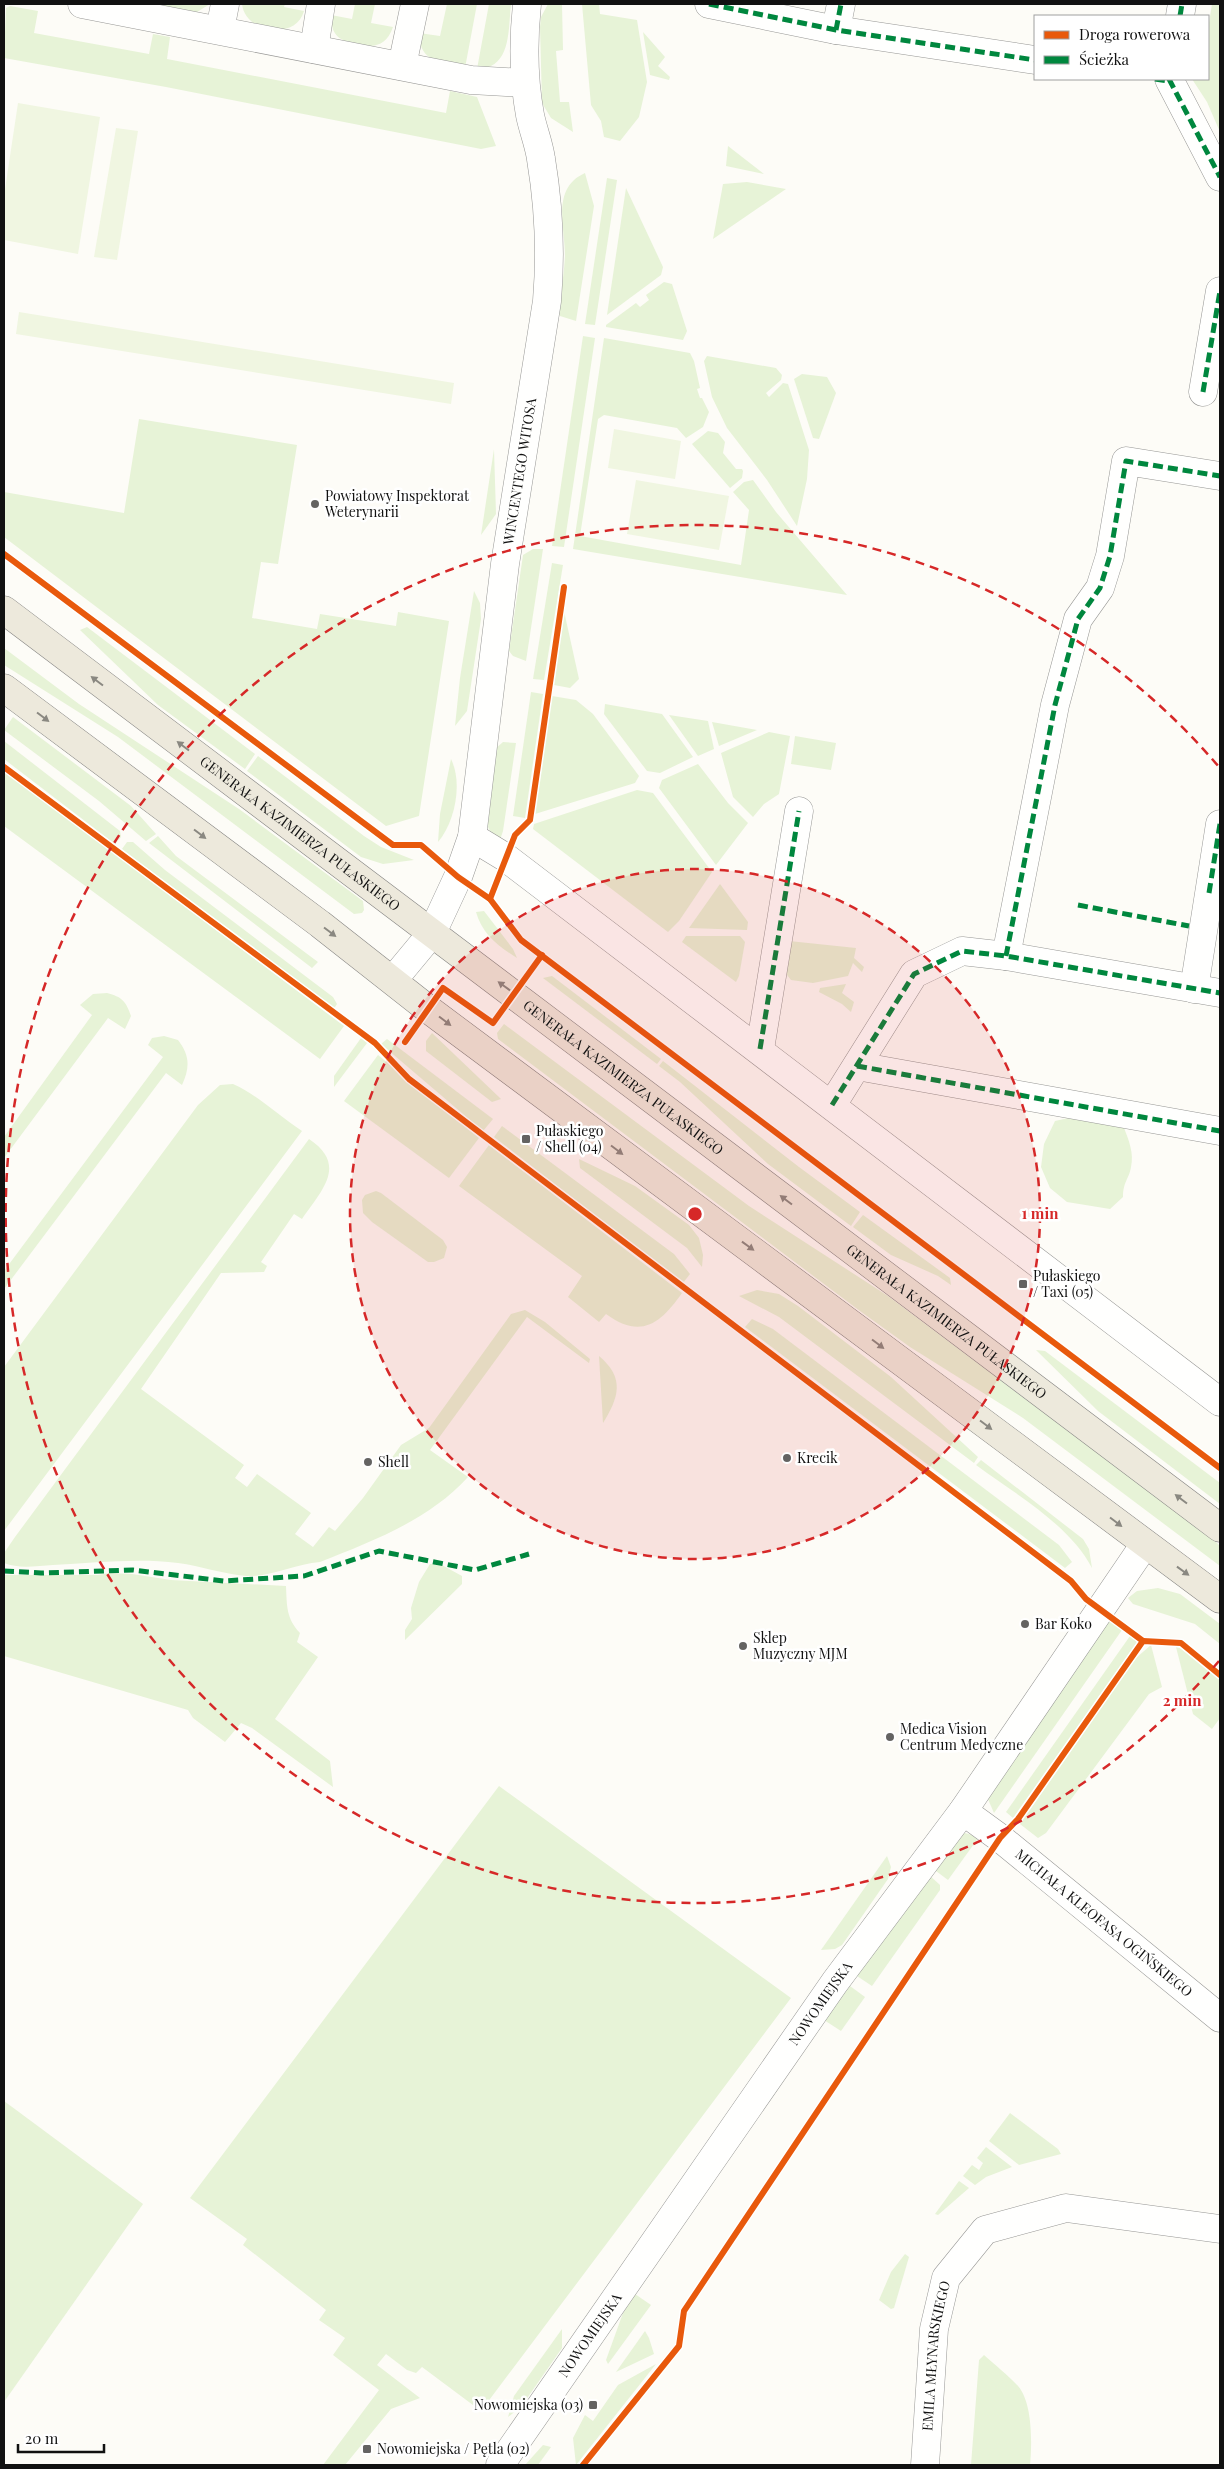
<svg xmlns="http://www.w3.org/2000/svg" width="1224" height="2469" viewBox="0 0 1224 2469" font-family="'Playfair Display',serif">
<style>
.green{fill:#e7f3d7}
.pitch{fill:#f0f6e1}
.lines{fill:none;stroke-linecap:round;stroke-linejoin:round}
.minor-casing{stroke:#979795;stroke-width:29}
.major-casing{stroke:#858482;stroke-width:29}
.minor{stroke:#fffffe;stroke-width:28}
.major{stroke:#ede9dc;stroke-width:28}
.quiet{stroke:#00873e;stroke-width:5;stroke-dasharray:10 5;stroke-linecap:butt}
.cycleway-casing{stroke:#fff;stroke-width:9}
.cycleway{stroke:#e8590c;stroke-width:6}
.oneway{fill:#8a8881}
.ring{fill:none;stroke:#d62828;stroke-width:2.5;stroke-dasharray:9 6}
.poi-dot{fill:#646362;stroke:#fff;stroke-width:2}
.labels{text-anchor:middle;stroke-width:5;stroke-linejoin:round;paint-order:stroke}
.street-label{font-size:14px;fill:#111;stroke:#fff}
.poi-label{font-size:14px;fill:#111;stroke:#fff;text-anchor:start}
.centre{fill:#d62828;stroke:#fff;stroke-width:2.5}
.ring-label{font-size:15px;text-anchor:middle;font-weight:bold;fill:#d62828;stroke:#fff;stroke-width:5;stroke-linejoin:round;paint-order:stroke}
</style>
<rect width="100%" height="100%" fill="#fdfcf7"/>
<g class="green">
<path d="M 148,4 L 210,4 L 197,12 Z"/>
<path d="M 242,4 L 285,4 L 284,7 L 304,11 C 296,41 245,33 242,4 Z"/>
<path d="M 355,4 L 375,4 L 371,23 L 393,27 C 387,44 377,48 360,45 C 340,41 331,37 331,15 L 352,19 Z"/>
<path d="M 447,4 L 477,4 L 465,68 C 442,62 419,63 419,33 L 440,36 Z"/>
<path d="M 489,4 L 511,4 C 508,29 512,69 477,69 Z"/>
<path d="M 548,4 L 562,4 L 563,50 L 556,51 L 560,102 L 569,102 L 573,132 L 551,118 L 542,103 L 540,27 L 541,17 Z"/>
<path d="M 582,4 L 599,4 L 600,14 L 637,20 L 647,82 L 639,117 L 620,141 L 604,137 L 601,121 L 591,105 Z"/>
<path d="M 1212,4 L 1220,4 L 1220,132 L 1207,102 L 1192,79 L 1208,79 L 1208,29 Z"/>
<path d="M 10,6 L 38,11 L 34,33 L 149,54 L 153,34 L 170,37 L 167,59 L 446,113 L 450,91 L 477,97 L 496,146 L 481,149 L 166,87 L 4,58 L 6,8 Z"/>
<path d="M 643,32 L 665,57 L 658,66 L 670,77 L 669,80 L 650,75 Z"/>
<path d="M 728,146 L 764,174 L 726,166 Z"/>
<path d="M 585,173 L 594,206 L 576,321 L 560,316 L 558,311 C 561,293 564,275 565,256 C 565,227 551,188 585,173 Z"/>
<path d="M 607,178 L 617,180 L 595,325 L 585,324 Z"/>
<path d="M 747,182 L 786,189 L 713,239 L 723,184 Z"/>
<path d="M 626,188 L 663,267 L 661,275 L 607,315 Z"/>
<path d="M 664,282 L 672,284 L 687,331 L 683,340 L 606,327 L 606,325 L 636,303 L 640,307 L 649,300 L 646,295 Z"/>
<path d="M 583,336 L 595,338 L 564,547 L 552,546 Z"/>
<path d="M 604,338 L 690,353 L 694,361 L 700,388 L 697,389 L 700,398 L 702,398 L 709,412 L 703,427 L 686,438 L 677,428 L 604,415 L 598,419 L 580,536 L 741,565 L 749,510 L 733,492 L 744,482 L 753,480 L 776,512 L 847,595 L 573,549 Z"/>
<path d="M 707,356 L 776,368 L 782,375 L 781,380 L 766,393 L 769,397 L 783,383 L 788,384 L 809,450 L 807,479 L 797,526 L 767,480 L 727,428 L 712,397 L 704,361 Z"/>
<path d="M 802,374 L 827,377 L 836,393 L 819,439 L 813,438 L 794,379 Z"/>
<path d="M 139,419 L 297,445 L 278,564 L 261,562 L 252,618 L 317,629 L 320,614 L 396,626 L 398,612 L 449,621 L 419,816 L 386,826 L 4,537 L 4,492 L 124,513 Z"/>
<path d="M 708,431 L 718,433 L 725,442 L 723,453 L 736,469 L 742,469 L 743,471 L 742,478 L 730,488 L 692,444 Z"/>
<path d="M 494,449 L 496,514 L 481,535 Z"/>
<path d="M 533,549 L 543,549 L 526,661 L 513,656 L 509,651 L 523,555 Z"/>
<path d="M 552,563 L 563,565 L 544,680 L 533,679 Z"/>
<path d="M 474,591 L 480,603 L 481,619 L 467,711 L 455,726 L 460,678 Z"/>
<path d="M 564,611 L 579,679 L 570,688 L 554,685 Z"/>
<path d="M 87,627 L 255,754 L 245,769 L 158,705 L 80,630 Z"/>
<path d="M 4,648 L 79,704 L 239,809 L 363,901 L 364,910 L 362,913 L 354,914 L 118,737 L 4,665 Z"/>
<path d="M 531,692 L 543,694 L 525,818 L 513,816 Z"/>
<path d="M 552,696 L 576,700 L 593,714 L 639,776 L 635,783 L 535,814 Z"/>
<path d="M 605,704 L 662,714 L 693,757 L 660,773 L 647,771 L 604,714 Z"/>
<path d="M 669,715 L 708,721 L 714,749 L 698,756 Z"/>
<path d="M 13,717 L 131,806 L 156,834 L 146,841 L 99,801 L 4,730 Z"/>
<path d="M 712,722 L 757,730 L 719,746 Z"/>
<path d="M 769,732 L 790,736 L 779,794 L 764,804 L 753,817 L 733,797 L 721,753 Z"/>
<path d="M 795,736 L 836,743 L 831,770 L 791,764 Z"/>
<path d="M 4,741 L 120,831 L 121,837 L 115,844 L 4,759 Z"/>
<path d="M 503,742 L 516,743 L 503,831 L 500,840 L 491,833 L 486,823 L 495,749 Z"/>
<path d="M 258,756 L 364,836 L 381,847 L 414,860 L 383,864 L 361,857 L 247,771 Z"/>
<path d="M 451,759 C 463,783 455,822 438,842 L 440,814 Z"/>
<path d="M 698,764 L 728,803 L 748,823 L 716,865 L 659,788 L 662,780 Z"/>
<path d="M 4,771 L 344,1026 L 320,1059 L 4,826 Z"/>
<path d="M 637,790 L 653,793 L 712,872 L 679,921 L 668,932 L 533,829 L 534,824 Z"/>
<path d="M 158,836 L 176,856 L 318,962 L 312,968 L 149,843 Z"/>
<path d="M 127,842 L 133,842 L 165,870 L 333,997 L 337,1004 L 333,1010 L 122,849 Z"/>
<path d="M 720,884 L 748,922 L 747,930 L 689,928 Z"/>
<path d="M 484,911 L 513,949 L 517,958 C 498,946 482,934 476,912 Z"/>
<path d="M 686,936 L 740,936 L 745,942 L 739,976 L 736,982 L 682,942 Z"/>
<path d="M 789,941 L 856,948 L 854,958 L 864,967 L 862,972 L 853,963 L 848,976 L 813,983 L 791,980 L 784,971 Z"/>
<path d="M 552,976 L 661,1059 L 657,1064 L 543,978 Z"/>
<path d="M 846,984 L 842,993 L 854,1002 L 851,1012 L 842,1004 L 819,992 L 820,988 Z"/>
<path d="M 107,993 C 122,997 126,1001 131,1016 L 125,1029 L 108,1018 L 4,1158 L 4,1137 L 92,1015 L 80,1005 L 93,994 Z"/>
<path d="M 504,1024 L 749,1206 L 888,1296 L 1217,1543 L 1220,1546 L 1220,1566 L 1023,1418 L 910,1347 L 860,1311 L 498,1039 L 497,1033 Z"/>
<path d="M 432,1033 L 501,1099 L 492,1102 L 426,1051 L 426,1041 Z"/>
<path d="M 164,1036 L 178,1040 C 190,1056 190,1067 182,1085 L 166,1073 L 4,1289 L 4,1271 L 163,1057 L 148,1045 L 152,1038 Z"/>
<path d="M 361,1038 L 367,1043 L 334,1087 L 334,1076 Z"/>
<path d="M 387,1039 L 493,1119 L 483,1131 L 381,1044 Z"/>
<path d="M 378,1055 L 479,1138 L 449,1178 L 344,1101 Z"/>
<path d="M 663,1061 L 799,1167 L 860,1212 L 851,1226 L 768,1164 L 680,1082 L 659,1066 Z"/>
<path d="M 233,1084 C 258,1095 279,1116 302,1131 L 4,1531 L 4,1367 L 198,1105 L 220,1085 Z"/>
<path d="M 1073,1117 L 1124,1128 C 1129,1141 1134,1153 1131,1167 C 1129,1179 1123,1182 1123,1197 L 1110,1209 L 1067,1202 L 1050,1188 L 1041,1167 L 1044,1144 L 1055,1121 Z"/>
<path d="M 502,1126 L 674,1254 L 690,1274 L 683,1283 L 494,1137 Z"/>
<path d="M 309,1139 C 348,1165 322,1190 302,1219 L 294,1214 L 261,1262 L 267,1266 L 264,1272 L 221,1273 L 141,1389 L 244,1465 L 235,1478 L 247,1487 L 257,1474 L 311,1513 L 295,1534 L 313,1547 L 329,1527 L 335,1531 L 363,1498 L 401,1445 L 429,1428 L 511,1314 L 525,1310 L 545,1322 L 590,1359 L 589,1363 L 527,1317 L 430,1450 L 468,1477 C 429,1520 373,1541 320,1562 C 295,1564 272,1577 246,1576 C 223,1574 201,1566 178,1563 C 137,1558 95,1563 53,1565 C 37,1566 18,1569 4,1563 L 4,1553 L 15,1537 Z"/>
<path d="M 489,1145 L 682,1293 C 661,1323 641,1340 606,1314 L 599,1322 L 568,1297 L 582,1276 L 459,1186 Z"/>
<path d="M 579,1159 L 635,1186 L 689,1225 L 699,1238 L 703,1255 L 702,1267 L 687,1248 L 580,1168 Z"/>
<path d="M 376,1191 L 381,1193 L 443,1240 L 447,1247 L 444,1258 L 434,1262 L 428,1262 L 372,1222 L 363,1213 L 362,1200 L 365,1195 Z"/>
<path d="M 863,1215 L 950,1278 L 951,1285 L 938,1276 L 891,1255 L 853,1227 Z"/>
<path d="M 757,1290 L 779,1294 L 798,1306 L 891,1377 L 978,1457 L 974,1463 L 779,1317 L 739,1296 Z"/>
<path d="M 752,1319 L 773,1329 L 1059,1545 L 1072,1562 L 1065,1568 L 745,1327 Z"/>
<path d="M 1036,1350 L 1045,1351 L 1220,1483 L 1220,1504 L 1098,1411 Z"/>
<path d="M 599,1356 C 625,1378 619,1397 603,1423 Z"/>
<path d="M 981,1460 L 1083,1539 L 1089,1549 L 1092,1568 C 1069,1524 1015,1494 976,1465 Z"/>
<path d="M 430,1564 L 440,1564 L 462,1576 L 462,1584 L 405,1640 L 405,1630 L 412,1619 L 411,1608 L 419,1582 Z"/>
<path d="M 109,1573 L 132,1574 L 171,1580 L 286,1586 C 287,1606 286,1618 300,1633 L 297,1642 L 318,1657 L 275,1719 L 330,1761 L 333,1787 L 252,1728 L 241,1723 L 225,1742 L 193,1718 L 188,1710 L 4,1656 L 4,1575 L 98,1575 Z"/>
<path d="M 1158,1588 L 1180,1594 L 1220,1624 L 1220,1644 L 1195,1624 L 1133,1604 L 1128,1598 L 1137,1591 Z"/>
<path d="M 1108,1619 L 1122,1630 L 994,1813 L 987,1797 Z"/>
<path d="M 1130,1636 L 1137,1642 L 1013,1818 L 1006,1812 Z"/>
<path d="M 1151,1645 L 1162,1687 L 1149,1694 L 1046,1833 L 1038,1838 L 1020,1824 L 1136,1658 Z"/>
<path d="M 1176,1647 L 1180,1648 L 1220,1679 L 1220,1718 L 1212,1729 L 1193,1714 Z"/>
<path d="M 499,1786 L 791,1998 L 481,2411 L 422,2367 L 416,2373 L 407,2370 L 386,2354 L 377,2365 L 420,2398 L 391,2409 L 345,2465 L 323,2465 L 379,2390 L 333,2355 L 345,2338 L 319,2320 L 326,2310 L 243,2245 L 247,2239 L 190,2198 Z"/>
<path d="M 965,1833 L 979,1837 L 948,1880 L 932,1868 L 959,1834 Z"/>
<path d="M 887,1856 L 891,1867 L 888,1879 L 842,1945 L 835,1949 L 821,1950 Z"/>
<path d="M 928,1874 L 940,1885 L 940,1890 L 872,1986 L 857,1976 Z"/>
<path d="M 850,1986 L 865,1997 L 841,2031 L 824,2020 Z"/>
<path d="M 4,2101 L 143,2204 L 4,2402 Z"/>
<path d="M 1010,2113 L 1058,2149 L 1061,2154 L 1019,2165 L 989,2141 Z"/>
<path d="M 986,2147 L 1012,2167 L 986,2177 L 975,2185 L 963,2176 L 972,2165 L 979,2170 L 983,2163 L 977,2158 Z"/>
<path d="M 959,2181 L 969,2188 L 938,2215 L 935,2214 Z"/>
<path d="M 905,2254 L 909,2257 L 894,2308 L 891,2309 L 879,2300 L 891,2272 Z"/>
<path d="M 635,2294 L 651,2305 L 608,2364 L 606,2360 L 623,2313 Z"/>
<path d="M 562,2329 L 562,2348 L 521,2407 L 508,2417 L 514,2396 Z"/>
<path d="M 645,2331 L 649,2338 L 654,2354 L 616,2372 Z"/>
<path d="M 984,2355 C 995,2365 1008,2375 1018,2386 C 1033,2403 1032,2445 1030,2465 L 971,2465 L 979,2360 Z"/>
<path d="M 656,2364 L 576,2465 L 573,2438 L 585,2415 L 593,2421 L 618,2385 Z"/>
<path d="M 543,2445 L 551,2447 L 538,2465 L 525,2465 Z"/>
</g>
<g class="pitch">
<path d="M 18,103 L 100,117 L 78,254 L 4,240 L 4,196 Z"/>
<path d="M 116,128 L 138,131 L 117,260 L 94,257 Z"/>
<path d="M 19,312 L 454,383 L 451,404 L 16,334 Z"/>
<path d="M 614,429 L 681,441 L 675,479 L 608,468 Z"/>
<path d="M 636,480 L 729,496 L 719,550 L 627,534 Z"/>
</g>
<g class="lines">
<g class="minor-casing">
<g id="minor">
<path d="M 82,4 L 471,80 L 524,83"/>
<path d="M 709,4 L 836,30 L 1035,60"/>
<path d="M 1180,16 L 1182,4"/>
<path d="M 220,30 L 225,4"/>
<path d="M 836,30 L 841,4"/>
<path d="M 314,49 L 321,4"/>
<path d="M 402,66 L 415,4"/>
<path d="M 1169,79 L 1220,177"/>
<path d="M 1203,392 L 1220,291"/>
<path d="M 472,837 L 505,857 L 1220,1402"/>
<path d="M 1006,956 L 1055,705 L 1078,619 L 1100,588 L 1110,556 L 1126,461 L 1220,476"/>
<path id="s1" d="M 393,980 L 432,933 L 458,877 L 472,837 L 505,564 L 547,301 C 551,253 549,207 541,159 C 539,144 533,130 530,115 C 523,77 523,42 527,4"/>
<path d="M 1194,989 L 1220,824"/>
<path d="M 760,1049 L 799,811"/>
<path d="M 857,1066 L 1220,1131"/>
<path d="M 832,1105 L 914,974 L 962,951 L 1006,956 L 1220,993"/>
<path id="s2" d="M 963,1811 L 1000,1838 L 1220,2018"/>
<path id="s3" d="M 500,2465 L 835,1982 L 963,1811 L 1145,1544"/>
<path id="s4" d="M 925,2465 L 934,2329 L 946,2278 L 985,2230 L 1066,2208 L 1220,2229"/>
</g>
</g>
<g class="major-casing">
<g id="major">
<path id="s5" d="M 4,610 L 1220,1528"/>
<path d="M 4,688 L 320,924 L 428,1009 L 1220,1599"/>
</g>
</g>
<use href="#minor" class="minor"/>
<use href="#major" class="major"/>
<g class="quiet">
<path d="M 709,4 L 836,30 L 1035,60"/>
<path d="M 1180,16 L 1182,4"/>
<path d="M 836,30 L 841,4"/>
<path d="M 1155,79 L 1169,81"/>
<path d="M 1169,79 L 1220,177"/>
<path d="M 1203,392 L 1220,291"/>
<path d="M 1209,893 L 1220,824"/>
<path d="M 1078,905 L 1189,926"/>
<path d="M 1006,956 L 1055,705 L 1078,619 L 1100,588 L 1110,556 L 1126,461 L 1220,476"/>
<path d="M 760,1049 L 799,811"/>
<path d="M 857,1066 L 1220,1131"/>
<path d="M 832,1105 L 914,974 L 962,951 L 1006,956 L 1220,993"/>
<path d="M 4,1571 L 41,1573 L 133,1570 L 224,1581 L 304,1576 L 379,1551 L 475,1570 L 529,1554"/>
</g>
<g class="cycleway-casing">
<g id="cycleway">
<path d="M 4,554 L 393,845 L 421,845 L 458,877 L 490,899 L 521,940 L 1220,1468"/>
<path d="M 4,767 L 375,1043 L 409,1079 L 1071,1581 L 1086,1599 L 1143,1641"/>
<path d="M 490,899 L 515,835 L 530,820 L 564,587"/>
<path d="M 405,1042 L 443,988 L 493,1023 L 542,955"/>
<path d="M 583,2465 L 679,2346 L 684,2311 L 1000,1838 L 1018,1819 L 1143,1641 L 1181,1643 L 1220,1675"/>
</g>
</g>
<use href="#cycleway" class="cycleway"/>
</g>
<defs><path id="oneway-solid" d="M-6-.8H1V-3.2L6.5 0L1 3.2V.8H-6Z" transform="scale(1.25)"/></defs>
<g class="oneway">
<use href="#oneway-solid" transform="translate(97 681) rotate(-143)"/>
<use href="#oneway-solid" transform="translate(43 717) rotate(37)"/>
<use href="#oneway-solid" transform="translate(183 746) rotate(-143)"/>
<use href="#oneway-solid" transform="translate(200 834) rotate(37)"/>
<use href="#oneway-solid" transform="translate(330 932) rotate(37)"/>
<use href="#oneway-solid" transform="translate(504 986) rotate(-144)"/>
<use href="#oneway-solid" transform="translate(445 1021) rotate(37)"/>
<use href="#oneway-solid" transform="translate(617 1150) rotate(37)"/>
<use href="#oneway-solid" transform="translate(786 1200) rotate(-143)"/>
<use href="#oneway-solid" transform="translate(748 1246) rotate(36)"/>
<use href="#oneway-solid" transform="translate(878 1344) rotate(37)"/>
<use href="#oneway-solid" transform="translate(986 1425) rotate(37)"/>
<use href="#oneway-solid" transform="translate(1181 1499) rotate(-143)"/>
<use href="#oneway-solid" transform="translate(1116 1522) rotate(37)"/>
<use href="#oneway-solid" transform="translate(1183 1571) rotate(36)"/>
</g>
<circle cx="695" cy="1214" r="345" fill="#d62828" fill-opacity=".12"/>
<g class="ring">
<circle cx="695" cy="1214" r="345"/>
<path d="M1219 1661A689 689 0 1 1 1219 767"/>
</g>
<g class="poi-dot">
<circle cx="315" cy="504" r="5"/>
<rect x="521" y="1134" width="10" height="10" rx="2.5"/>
<rect x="1018" y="1279" width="10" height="10" rx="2.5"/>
<circle cx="787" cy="1458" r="5"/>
<circle cx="368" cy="1462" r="5"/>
<circle cx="1025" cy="1624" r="5"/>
<circle cx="743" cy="1646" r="5"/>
<circle cx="890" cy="1737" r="5"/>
<rect x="588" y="2400" width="10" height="10" rx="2.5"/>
<rect x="362" y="2444" width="10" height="10" rx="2.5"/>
</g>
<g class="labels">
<g class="street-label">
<text dy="5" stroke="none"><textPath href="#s1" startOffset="534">WINCENTEGO WITOSA</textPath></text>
<text dy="5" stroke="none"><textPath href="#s5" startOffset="371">GENERAŁA KAZIMIERZA PUŁASKIEGO</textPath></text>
<text dy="5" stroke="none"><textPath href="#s5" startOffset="776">GENERAŁA KAZIMIERZA PUŁASKIEGO</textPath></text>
<text dy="5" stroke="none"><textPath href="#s5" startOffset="1181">GENERAŁA KAZIMIERZA PUŁASKIEGO</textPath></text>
<text dy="5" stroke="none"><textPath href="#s2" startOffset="180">MICHAŁA KLEOFASA OGIŃSKIEGO</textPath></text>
<text dy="5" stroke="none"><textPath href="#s3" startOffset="562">NOWOMIEJSKA</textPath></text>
<text dy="5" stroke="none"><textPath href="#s3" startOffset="158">NOWOMIEJSKA</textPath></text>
<text dy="5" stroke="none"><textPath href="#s4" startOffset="110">EMILA MŁYNARSKIEGO</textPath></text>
</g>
<g class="poi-label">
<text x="325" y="501">Powiatowy Inspektorat<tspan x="325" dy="16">Weterynarii</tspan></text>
<text x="536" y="1136">Pułaskiego<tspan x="536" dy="16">/ Shell (04)</tspan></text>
<text x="1033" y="1281">Pułaskiego<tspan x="1033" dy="16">/ Taxi (05)</tspan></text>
<text x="797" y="1463">Krecik</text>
<text x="378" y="1467">Shell</text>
<text x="1035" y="1629">Bar Koko</text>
<text x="753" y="1643">Sklep<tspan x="753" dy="16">Muzyczny MJM</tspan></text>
<text x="900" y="1734">Medica Vision<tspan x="900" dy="16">Centrum Medyczne</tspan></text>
<text x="583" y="2410" text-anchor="end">Nowomiejska (03)</text>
<text x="377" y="2454">Nowomiejska / Pętla (02)</text>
</g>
</g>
<circle cx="695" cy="1214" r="8" class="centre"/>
<g class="ring-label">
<text x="1040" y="1219">1 min</text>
<text x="1182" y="1706">2 min</text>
</g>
<rect width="1224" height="2469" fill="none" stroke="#111111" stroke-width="10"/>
<rect x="1034" y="15" width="175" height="65" fill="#ffffff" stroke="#a0a0a0"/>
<rect x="1044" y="31" width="25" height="8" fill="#e8590c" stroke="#a0a0a0"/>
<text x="1079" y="40" font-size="15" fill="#111111">Droga rowerowa</text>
<rect x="1044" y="56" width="25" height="8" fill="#00873e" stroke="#a0a0a0"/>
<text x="1079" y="65" font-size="15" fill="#111111">Ścieżka</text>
<path d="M18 2444v8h86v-8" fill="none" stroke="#111111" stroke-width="2.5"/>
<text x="25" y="2444" font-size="15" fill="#111111" stroke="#ffffff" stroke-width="4" paint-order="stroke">20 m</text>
</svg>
